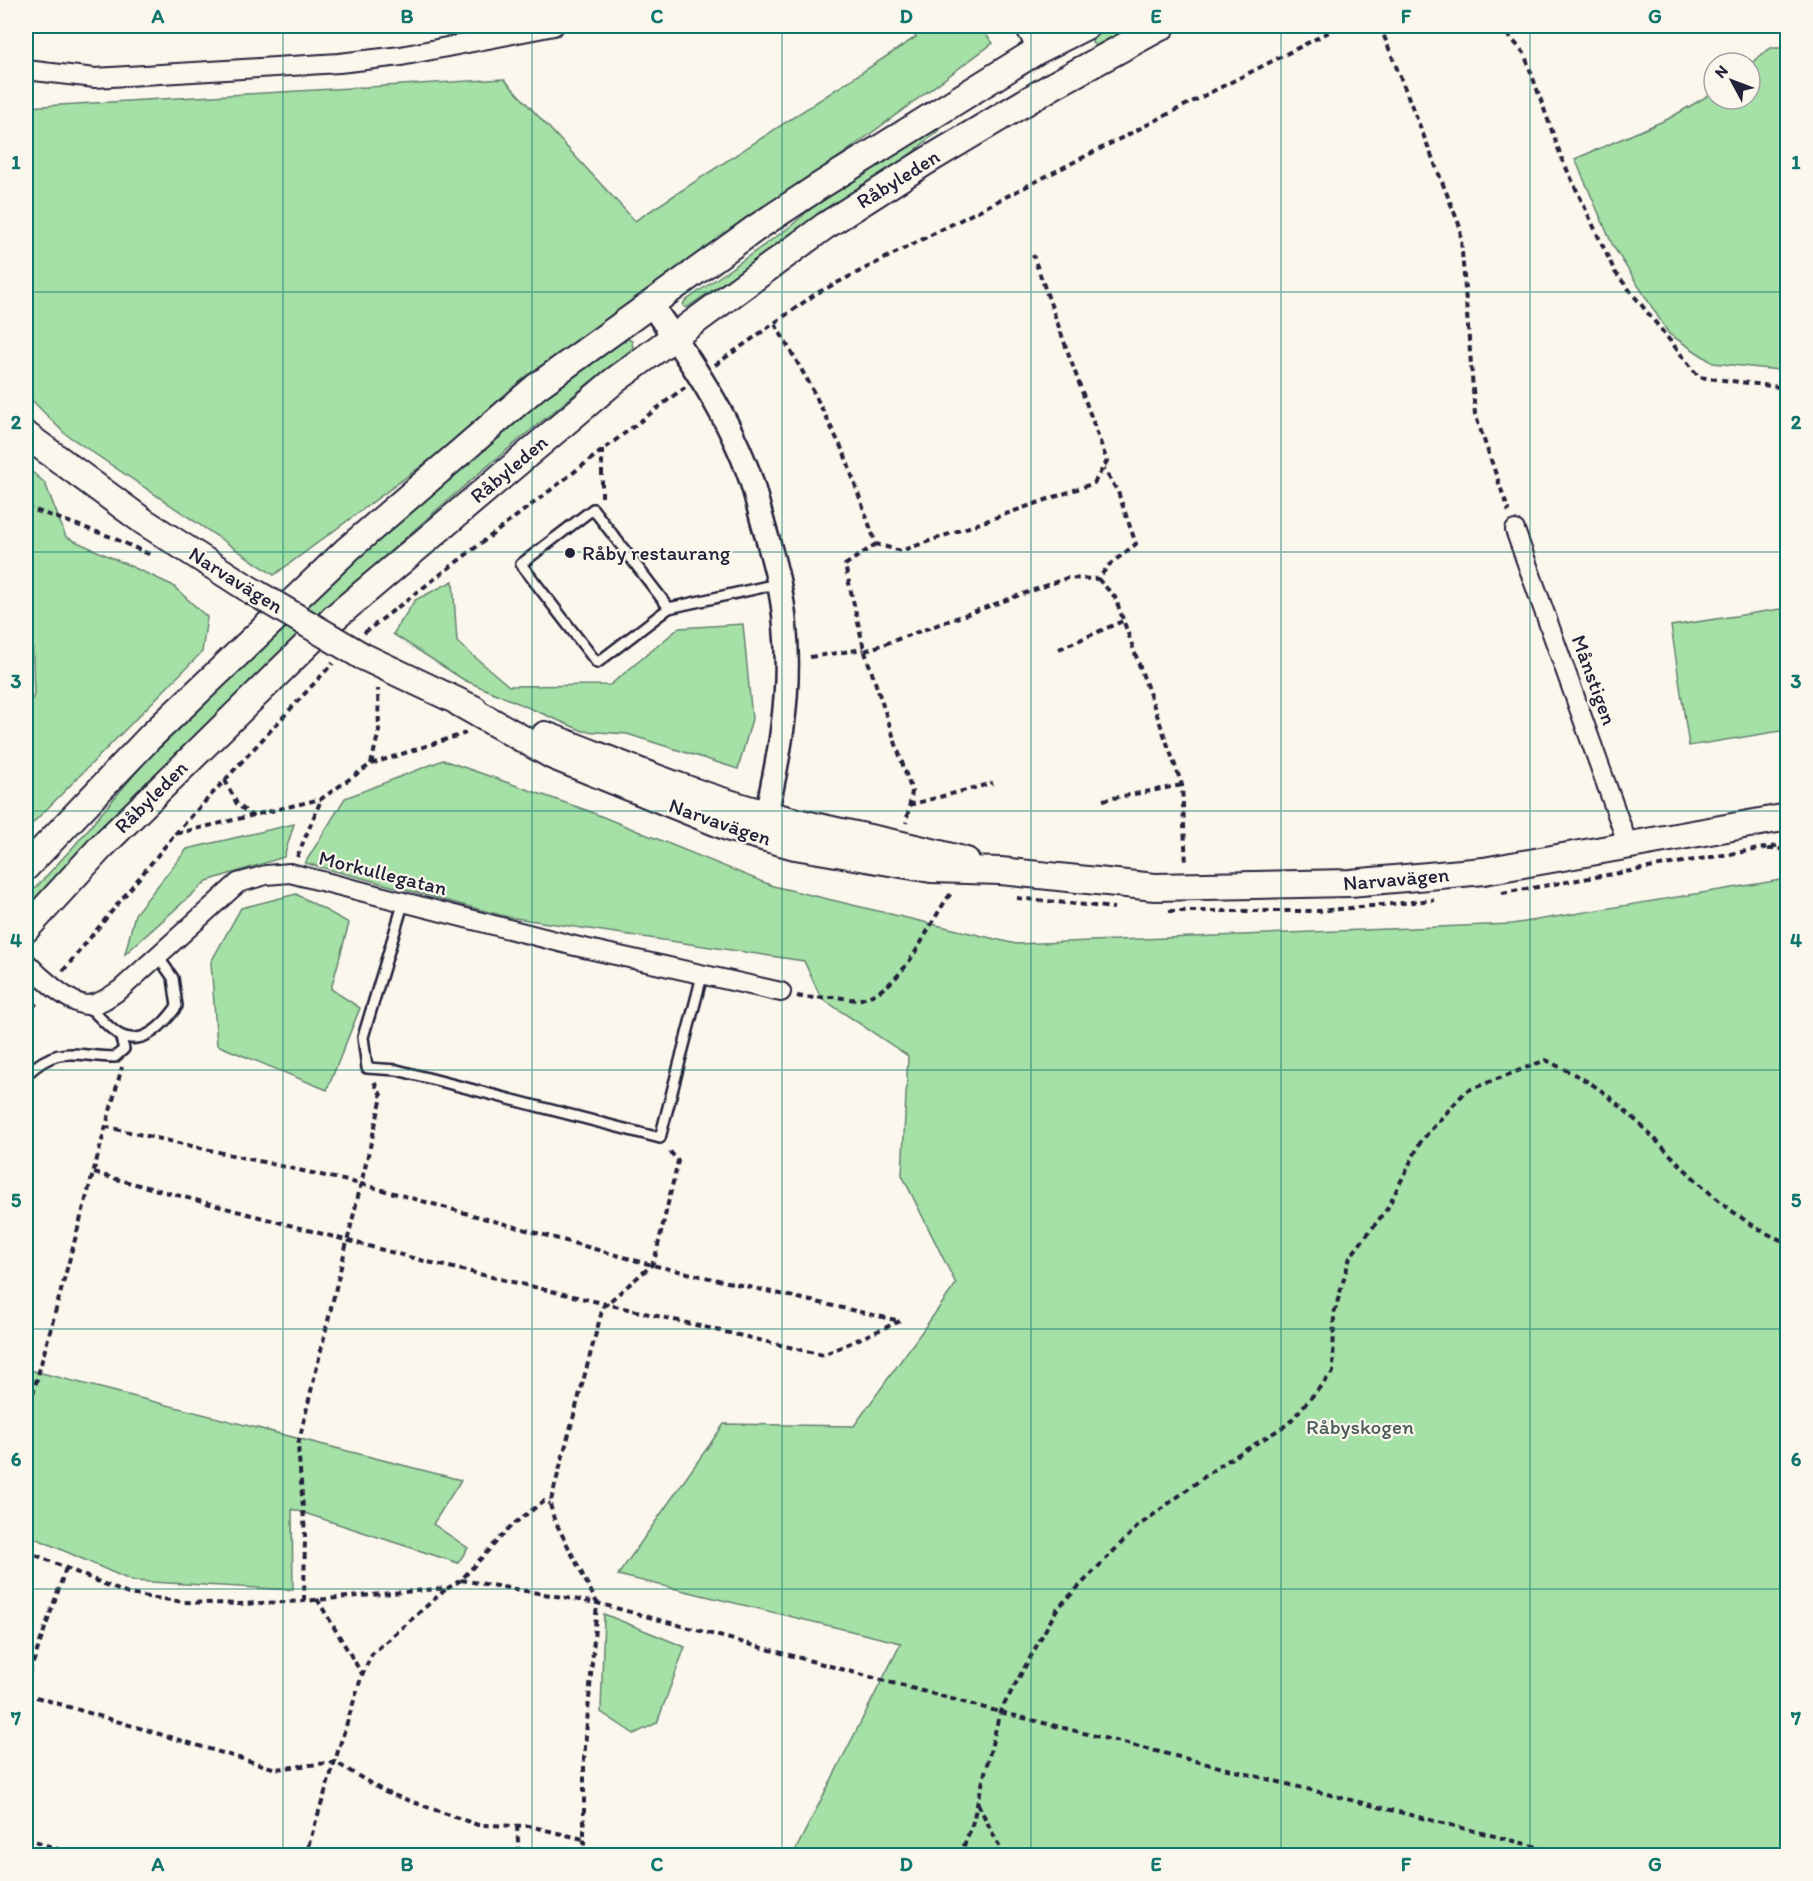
<svg xmlns="http://www.w3.org/2000/svg" width="1813" height="1881" viewBox="0 0 1813 1881" font-family="Itim,sans-serif">
<style>
.green{fill:#a5e0a6;stroke:#648170;stroke-width:1.5}
.lines{fill:none;stroke-linecap:round;stroke-linejoin:round}
.service-casing{stroke:#22223b;stroke-width:14}
.minor-casing{stroke:#22223b;stroke-width:22}
.tertiary-casing{stroke:#22223b;stroke-width:27}
.secondary-casing{stroke:#22223b;stroke-width:30}
.path{stroke:#22223b;stroke-width:4;stroke-dasharray:6 4.5;stroke-linecap:butt}
.service{stroke:#fbf7ec;stroke-width:9}
.minor{stroke:#fbf7ec;stroke-width:18}
.tertiary{stroke:#fbf7ec;stroke-width:22}
.secondary{stroke:#fbf7ec;stroke-width:26}
.secondary-bridge-casing{stroke:#22223b;stroke-width:30;stroke-linecap:butt}
.secondary-bridge{stroke:#fbf7ec;stroke-width:26}
.grid{fill:none;stroke:#0f766e;stroke-width:1.5;stroke-opacity:0.55}
.poi-dot{fill:#22223b;stroke:#fbf7ec;stroke-width:2}
.labels{text-anchor:middle;stroke-width:4.5;stroke-linejoin:round;paint-order:stroke}
.street-label{font-size:21px;fill:#22223b;stroke:#fbf7ec}
.poi-label{font-size:21px;fill:#22223b;stroke:#fbf7ec;text-anchor:start}
.park-label{font-size:21px;fill:#495b5b;stroke:#fbf7ec}
.neatline{fill:none;stroke:#0f766e;stroke-width:2}
.grid-label{font-size:20px;text-anchor:middle;font-weight:bold;fill:#0f766e}
</style>
<rect width="100%" height="100%" fill="#fbf7ec"/>
<filter id="ink" filterUnits="userSpaceOnUse"><feTurbulence type="fractalNoise" baseFrequency=".0167" numOctaves="2"/><feDisplacementMap in="SourceGraphic" scale="12" xChannelSelector="R" yChannelSelector="G"/><feConvolveMatrix kernelMatrix="1 2 1 2 8 2 1 2 1" color-interpolation-filters="sRGB"/></filter>
<g filter="url(#ink)">
<g class="green">
<path d="M 908,26 L 979,26 L 993,43 L 274,575 L 64,433 L 26,394 L 26,107 L 504,79 L 635,221 L 916,37 Z"/>
<path d="M 1115,26 L 1136,26 L 1096,46 L 1092,43 L 1093,37 Z"/>
<path d="M 1770,48 L 1787,48 L 1787,376 L 1779,370 L 1713,363 L 1669,334 L 1613,246 L 1575,159 L 1668,119 L 1714,92 L 1714,99 L 1750,99 L 1750,64 Z"/>
<path d="M 941,124 L 940,129 L 904,160 L 686,308 L 683,306 L 684,302 L 695,294 L 791,226 L 825,196 Z"/>
<path d="M 626,338 L 632,341 L 633,348 C 527,431 423,518 326,612 C 225,710 128,811 28,911 L 26,910 L 26,898 L 74,846 L 144,763 L 345,569 L 471,458 L 560,385 Z"/>
<path d="M 26,467 L 45,483 L 66,537 L 172,585 L 207,617 L 202,652 L 26,830 L 26,710 L 34,695 L 31,601 L 26,587 Z"/>
<path d="M 453,581 L 457,642 L 509,686 L 610,685 L 679,628 L 743,624 L 752,719 L 738,769 L 627,734 L 583,731 L 464,680 L 393,634 L 415,600 Z"/>
<path d="M 1787,608 L 1787,730 L 1689,746 L 1671,626 Z"/>
<path d="M 443,760 L 586,810 L 773,886 L 1016,944 L 1512,924 L 1787,879 L 1787,1855 L 793,1855 L 901,1643 L 618,1575 L 724,1424 L 854,1426 L 956,1284 L 902,1175 L 908,1056 L 821,998 L 804,961 L 508,917 L 305,863 L 345,798 Z"/>
<path d="M 294,824 L 284,857 L 207,881 L 125,954 L 135,914 L 187,849 Z"/>
<path d="M 296,894 L 349,923 L 331,989 L 360,1008 L 327,1090 L 217,1045 L 211,962 L 241,908 Z"/>
<path d="M 26,1369 L 461,1480 L 433,1524 L 468,1548 L 458,1563 L 292,1509 L 293,1590 L 132,1581 L 26,1534 Z"/>
<path d="M 604,1614 L 685,1647 L 657,1723 L 634,1734 L 601,1712 Z"/>
</g>
<g class="lines">
<g class="service-casing">
<g id="service">
<path d="M 669,608 L 597,663 L 521,564 L 593,509 L 669,608 L 777,584"/>
<path d="M 404,901 L 363,1037 L 367,1068 L 397,1070 L 660,1138 L 702,976"/>
<path d="M 88,1006 C 98,1015 109,1029 120,1035 C 144,1047 165,1023 177,1006 L 173,978 L 157,955"/>
<path d="M 26,1075 C 58,1044 74,1056 115,1057 L 124,1049 L 120,1035"/>
</g>
</g>
<g class="minor-casing">
<g id="minor">
<path d="M 1024,26 L 1038,50"/>
<path d="M 26,70 L 95,78 L 339,63 L 401,56 L 554,26"/>
<path d="M 1515,530 L 1628,845"/>
<path d="M 26,962 C 38,975 69,1004 87,1005 C 100,1005 112,995 121,989 L 238,883 L 266,875 L 290,873 L 575,946 L 781,992"/>
</g>
</g>
<g class="tertiary-casing">
<path id="tertiary" d="M 650,303 C 689,358 729,416 751,480 C 757,499 761,518 767,537 C 775,566 783,595 785,626 C 792,695 778,765 762,832"/>
</g>
<g class="secondary-casing">
<g id="secondary">
<path d="M 26,435 L 143,521 L 252,591"/>
<path d="M 362,656 L 474,709"/>
<path d="M 459,703 L 553,756 L 730,828 L 795,846 L 931,869 L 1001,871 L 1155,887 L 1350,883 L 1484,871 L 1788,817"/>
<path d="M 545,735 C 619,763 693,795 770,815 C 835,833 902,842 966,861"/>
<path d="M 26,867 L 150,737 L 348,549 L 536,387 L 756,228 L 818,187 L 1038,50 L 1086,26"/>
<path d="M 26,929 L 101,847 L 334,618 L 614,381 L 825,226 L 925,162 L 1054,85 L 1162,26"/>
</g>
</g>
<g class="path">
<path d="M 1316,26 L 1321,35"/>
<path d="M 1380,26 L 1460,227 L 1475,414 L 1509,512"/>
<path d="M 1500,26 L 1524,53 L 1562,159 L 1615,272 L 1699,377 L 1788,388"/>
<path d="M 775,324 L 808,381 L 844,453 L 876,544 L 901,551 L 1094,483 L 1107,461 L 1033,255"/>
<path d="M 715,365 L 817,293 L 1341,26"/>
<path d="M 602,449 L 602,500"/>
<path d="M 26,507 L 111,537 L 151,555"/>
<path d="M 876,544 L 845,565 L 864,649 L 912,792 L 906,823"/>
<path d="M 1098,579 L 1115,597 L 1182,785 L 1186,865"/>
<path d="M 364,633 L 685,387"/>
<path d="M 1059,649 L 1125,620"/>
<path d="M 865,651 L 1067,578 L 1098,579 L 1109,565 L 1136,544 L 1118,492 L 1104,469"/>
<path d="M 810,657 L 864,649"/>
<path d="M 371,764 L 379,731 L 378,689"/>
<path d="M 225,780 L 237,804 L 252,816"/>
<path d="M 1103,800 L 1182,785"/>
<path d="M 909,805 L 993,783"/>
<path d="M 175,834 L 333,663"/>
<path d="M 1768,849 L 1788,849"/>
<path d="M 297,857 L 321,800"/>
<path d="M 1502,893 L 1788,844"/>
<path d="M 1017,898 L 1114,908"/>
<path d="M 1169,911 L 1318,911 L 1434,900"/>
<path d="M 63,971 L 175,834 L 321,799 L 371,764 L 466,733"/>
<path d="M 797,996 C 809,999 821,997 833,997 C 842,997 853,1001 861,999 C 909,986 925,926 952,892"/>
<path d="M 26,1016 L 39,1000"/>
<path d="M 94,1173 L 428,1262 L 823,1355 L 900,1321 L 652,1265 L 361,1184 L 107,1127"/>
<path d="M 26,1402 L 32,1397 L 122,1067"/>
<path d="M 26,1551 L 128,1594 L 184,1602 L 240,1604 L 304,1601 L 448,1588 L 461,1580 L 511,1526 L 544,1501 L 550,1504"/>
<path d="M 461,1580 L 597,1603 L 1000,1712 L 1574,1856"/>
<path d="M 317,1599 L 362,1674"/>
<path d="M 304,1601 L 305,1533 L 298,1445 L 382,1097 L 374,1082"/>
<path d="M 26,1683 L 66,1568"/>
<path d="M 26,1694 L 276,1769 L 335,1762 L 385,1792 L 478,1825 L 529,1826 L 583,1839"/>
<path d="M 978,1804 L 1004,1856"/>
<path d="M 517,1826 L 519,1856"/>
<path d="M 26,1838 L 78,1856"/>
<path d="M 305,1856 L 362,1675 L 372,1654 L 446,1589"/>
<path d="M 584,1856 L 584,1759 L 597,1603 L 554,1519 L 550,1504 L 603,1307 L 652,1265 L 656,1254 L 678,1161 L 668,1149"/>
<path d="M 960,1856 L 972,1825 L 1000,1712 L 1057,1609 L 1137,1527 L 1219,1466 L 1288,1424 L 1333,1372 L 1334,1314 L 1350,1257 L 1387,1209 L 1421,1141 L 1466,1091 L 1546,1060 C 1565,1070 1586,1079 1603,1092 C 1666,1141 1710,1212 1788,1243"/>
</g>
<use href="#service" class="service"/>
<use href="#minor" class="minor"/>
<use href="#tertiary" class="tertiary"/>
<use href="#secondary" class="secondary"/>
<g class="secondary-bridge-casing">
<path id="secondary-bridge" d="M 252,591 L 362,656"/>
</g>
<use href="#secondary-bridge" class="secondary-bridge"/>
</g>
</g>
<path class="grid" d="M 283,26 L 283,1856M 532,26 L 532,1856M 782,26 L 782,1856M 1031,26 L 1031,1856M 1281,26 L 1281,1856M 1530,26 L 1530,1856M 26,292 L 1788,292M 26,552 L 1788,552M 26,811 L 1788,811M 26,1070 L 1788,1070M 26,1329 L 1788,1329M 26,1589 L 1788,1589"/>
<circle class="poi-dot" cx="570" cy="553" r="6"/>
<g class="labels">
<g class="street-label">
<text transform="translate(898 179) rotate(-32)" y="7">Råbyleden</text>
<text transform="translate(509 469) rotate(-40)" y="7">Råbyleden</text>
<text transform="translate(236 580) rotate(32)" y="7">Narvavägen</text>
<text transform="translate(1594 680) rotate(70)" y="7">Månstigen</text>
<text transform="translate(151 797) rotate(-45)" y="7">Råbyleden</text>
<text transform="translate(720 822) rotate(19)" y="7">Narvavägen</text>
<text transform="translate(383 873) rotate(14)" y="7">Morkullegatan</text>
<text transform="translate(1396 879) rotate(-5)" y="7">Narvavägen</text>
</g>
<g class="poi-label">
<text x="582" y="560">Råby restaurang</text>
</g>
<g class="park-label">
<text x="1360" y="1434">Råbyskogen</text>
</g>
</g>
<rect width="1813" height="1881" fill="none" stroke="#fbf7ec" stroke-width="66"/>
<g transform="translate(1732 81) rotate(311)"><circle r="28" fill="#fbf7ec" stroke="#a4a2a5" stroke-width="1.5"/>
<path d="M0-4.5L10 22L0 15L-10 22Z" fill="#22223b"/>
<text y="-9" font-size="16" font-weight="bold" text-anchor="middle" fill="#22223b">N</text>
</g>
<rect x="33" y="33" width="1747" height="1815" class="neatline"/>
<g class="grid-label">
<text x="158" y="23">A</text>
<text x="407" y="23">B</text>
<text x="657" y="23">C</text>
<text x="906" y="23">D</text>
<text x="1156" y="23">E</text>
<text x="1406" y="23">F</text>
<text x="1655" y="23">G</text>
<text x="16" y="169">1</text>
<text x="1796" y="169">1</text>
<text x="16" y="429">2</text>
<text x="1796" y="429">2</text>
<text x="16" y="688">3</text>
<text x="1796" y="688">3</text>
<text x="16" y="947">4</text>
<text x="1796" y="947">4</text>
<text x="16" y="1207">5</text>
<text x="1796" y="1207">5</text>
<text x="16" y="1466">6</text>
<text x="1796" y="1466">6</text>
<text x="16" y="1725">7</text>
<text x="1796" y="1725">7</text>
<text x="158" y="1871">A</text>
<text x="407" y="1871">B</text>
<text x="657" y="1871">C</text>
<text x="906" y="1871">D</text>
<text x="1156" y="1871">E</text>
<text x="1406" y="1871">F</text>
<text x="1655" y="1871">G</text>
</g>
</svg>
